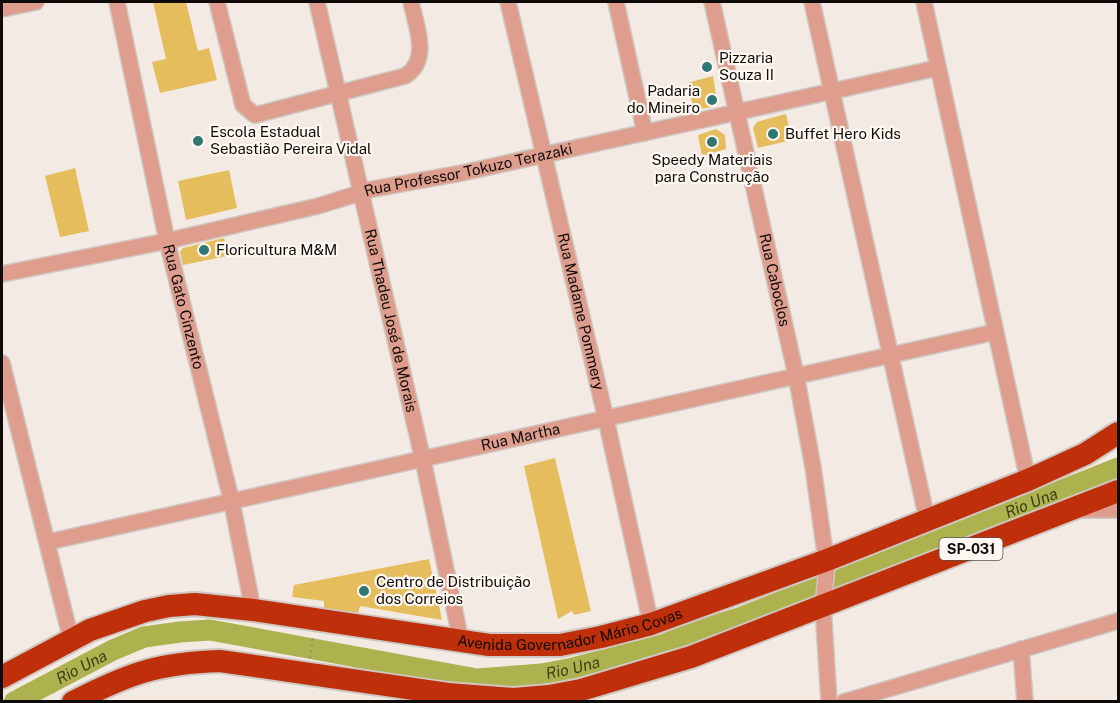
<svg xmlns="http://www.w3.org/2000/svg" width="1120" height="703" viewBox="0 0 1120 703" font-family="'Public Sans',sans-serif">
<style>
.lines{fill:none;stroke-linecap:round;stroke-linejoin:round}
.river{stroke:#adb24e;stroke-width:21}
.building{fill:#e6bd5d}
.minor-casing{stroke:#cec6c0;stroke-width:18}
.highway-casing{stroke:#cec6c0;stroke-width:26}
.path{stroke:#8b8480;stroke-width:2;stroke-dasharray:1.5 4.5;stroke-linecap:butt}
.minor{stroke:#df9d8d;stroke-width:15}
.highway{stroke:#be2f0a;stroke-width:22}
.poi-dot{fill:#2e7772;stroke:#fff8f2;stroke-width:2}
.labels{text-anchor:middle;stroke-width:4.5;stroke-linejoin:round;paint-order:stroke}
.shield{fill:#fff8f2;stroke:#56524f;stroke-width:1.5}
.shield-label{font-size:14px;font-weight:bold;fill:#0e0b09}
.poi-label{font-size:15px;fill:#0e0b09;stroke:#fff8f2;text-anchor:start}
.street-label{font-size:15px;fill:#0e0b09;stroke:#fff8f2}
.water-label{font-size:16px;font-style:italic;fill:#3d3f16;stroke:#fff8f2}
</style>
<rect width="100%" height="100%" fill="#f3eae3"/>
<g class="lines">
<path class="river" id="s1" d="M 14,702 L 113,650 L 144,637 L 180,632 L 210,630 L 477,679 L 542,674 L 573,668 L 666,644 L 681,636 L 742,617 L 1118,468"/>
</g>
<g class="building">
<path d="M 153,2 L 186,2 L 198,51 L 209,48 L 217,80 L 160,93 L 152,62 L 166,59 Z"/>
<path d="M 713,76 L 717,101 L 712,107 L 694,110 L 687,83 Z"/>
<path d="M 786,114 L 792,140 L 758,148 L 753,128 L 757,122 Z"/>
<path d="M 716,129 L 725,135 L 726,149 L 702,156 L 698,135 Z"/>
<path d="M 75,168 L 89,231 L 60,237 L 45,176 Z"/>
<path d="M 229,170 L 237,208 L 186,220 L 178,181 Z"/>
<path d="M 224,238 L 227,256 L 183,265 L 180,252 L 183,248 Z"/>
<path d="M 555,458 L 591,611 L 574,615 L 572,611 L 558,619 L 524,466 Z"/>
<path d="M 429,559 L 442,620 L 360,606 L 356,619 L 324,613 L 324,601 L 292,597 L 294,585 Z"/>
</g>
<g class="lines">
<g class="minor-casing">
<g id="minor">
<path id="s2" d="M 117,2 L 167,241 L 232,503 L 253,610"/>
<path d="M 217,2 L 243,105 L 255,115 L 405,76 C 431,60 416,26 411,2"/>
<path id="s3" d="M 317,2 L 423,460 L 461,641"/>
<path id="s4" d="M 508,2 L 606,419 L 651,624"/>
<path d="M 616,2 L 645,133"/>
<path id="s5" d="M 712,2 L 796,375 L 813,467 L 827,567 L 823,606 L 829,702"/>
<path d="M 812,2 L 927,519"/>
<path d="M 924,2 L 1028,480"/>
<path d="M 2,9 L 36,2"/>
<path id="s6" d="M 2,274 L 167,241 L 318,206 L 373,189 L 462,173 L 937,68"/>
<path d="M 2,363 L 71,639"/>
<path d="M 1080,510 L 1118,510"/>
<path id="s7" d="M 48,542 L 995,332"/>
<path d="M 1021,649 L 1025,702"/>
<path d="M 844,702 L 1118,621"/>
</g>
</g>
<g class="highway-casing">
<g id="highway">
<path id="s8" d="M 2,677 L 90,630 L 145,611 L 169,606 L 195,604 L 253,610 L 489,645 L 560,645 L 601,637 L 651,624 L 827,560 L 1028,480 L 1085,454 L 1118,433"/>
<path d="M 73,702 C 128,674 157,663 220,661 L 448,694 L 514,699 L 549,696 L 581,690 L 691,657 L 1118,491"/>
</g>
</g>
<path class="path" d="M 310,658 L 313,637"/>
<use href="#minor" class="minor"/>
<use href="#highway" class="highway"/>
</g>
<g class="poi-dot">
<circle cx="707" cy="67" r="6"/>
<circle cx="712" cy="100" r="6"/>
<circle cx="773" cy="134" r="6"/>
<circle cx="198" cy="141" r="6"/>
<circle cx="712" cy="142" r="6"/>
<circle cx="204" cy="250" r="6"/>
<circle cx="364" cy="591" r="6"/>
</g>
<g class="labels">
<rect class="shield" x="939.5" y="538" width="63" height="22" rx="4.5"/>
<g class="shield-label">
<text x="971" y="554">SP-031</text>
</g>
<g class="poi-label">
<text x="719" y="63">Pizzaria<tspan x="719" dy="17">Souza II</tspan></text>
<text x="700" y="96" text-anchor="end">Padaria<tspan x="700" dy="17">do Mineiro</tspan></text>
<text x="210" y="137">Escola Estadual<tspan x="210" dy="17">Sebastião Pereira Vidal</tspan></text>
<text x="785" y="139">Buffet Hero Kids</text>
<text x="712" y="165" text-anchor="middle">Speedy Materiais<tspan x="712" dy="17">para Construção</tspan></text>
<text x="216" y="255">Floricultura M&amp;M</text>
<text x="376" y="587">Centro de Distribuição<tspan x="376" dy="17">dos Correios</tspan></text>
</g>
<g class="street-label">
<text dy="5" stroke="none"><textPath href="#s6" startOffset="478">Rua Professor Tokuzo Terazaki</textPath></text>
<text dy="5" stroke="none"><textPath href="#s5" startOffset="285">Rua Caboclos</textPath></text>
<text dy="5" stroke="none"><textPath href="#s2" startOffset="312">Rua Gato Cinzento</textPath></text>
<text dy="5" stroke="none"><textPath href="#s4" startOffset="318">Rua Madame Pommery</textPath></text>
<text dy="5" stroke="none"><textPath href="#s3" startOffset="327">Rua Thadeu José de Morais</textPath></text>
<text dy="5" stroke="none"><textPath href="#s7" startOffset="484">Rua Martha</textPath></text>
<text dy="5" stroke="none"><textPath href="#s8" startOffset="588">Avenida Governador Mário Covas</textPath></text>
</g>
<g class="water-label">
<text dy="6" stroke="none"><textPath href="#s1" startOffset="1068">Rio Una</textPath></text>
<text dy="6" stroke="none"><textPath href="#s1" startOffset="580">Rio Una</textPath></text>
<text dy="6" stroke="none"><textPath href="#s1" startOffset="76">Rio Una</textPath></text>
</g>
</g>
<rect width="1120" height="703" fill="none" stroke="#0e0b09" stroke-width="6"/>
</svg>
